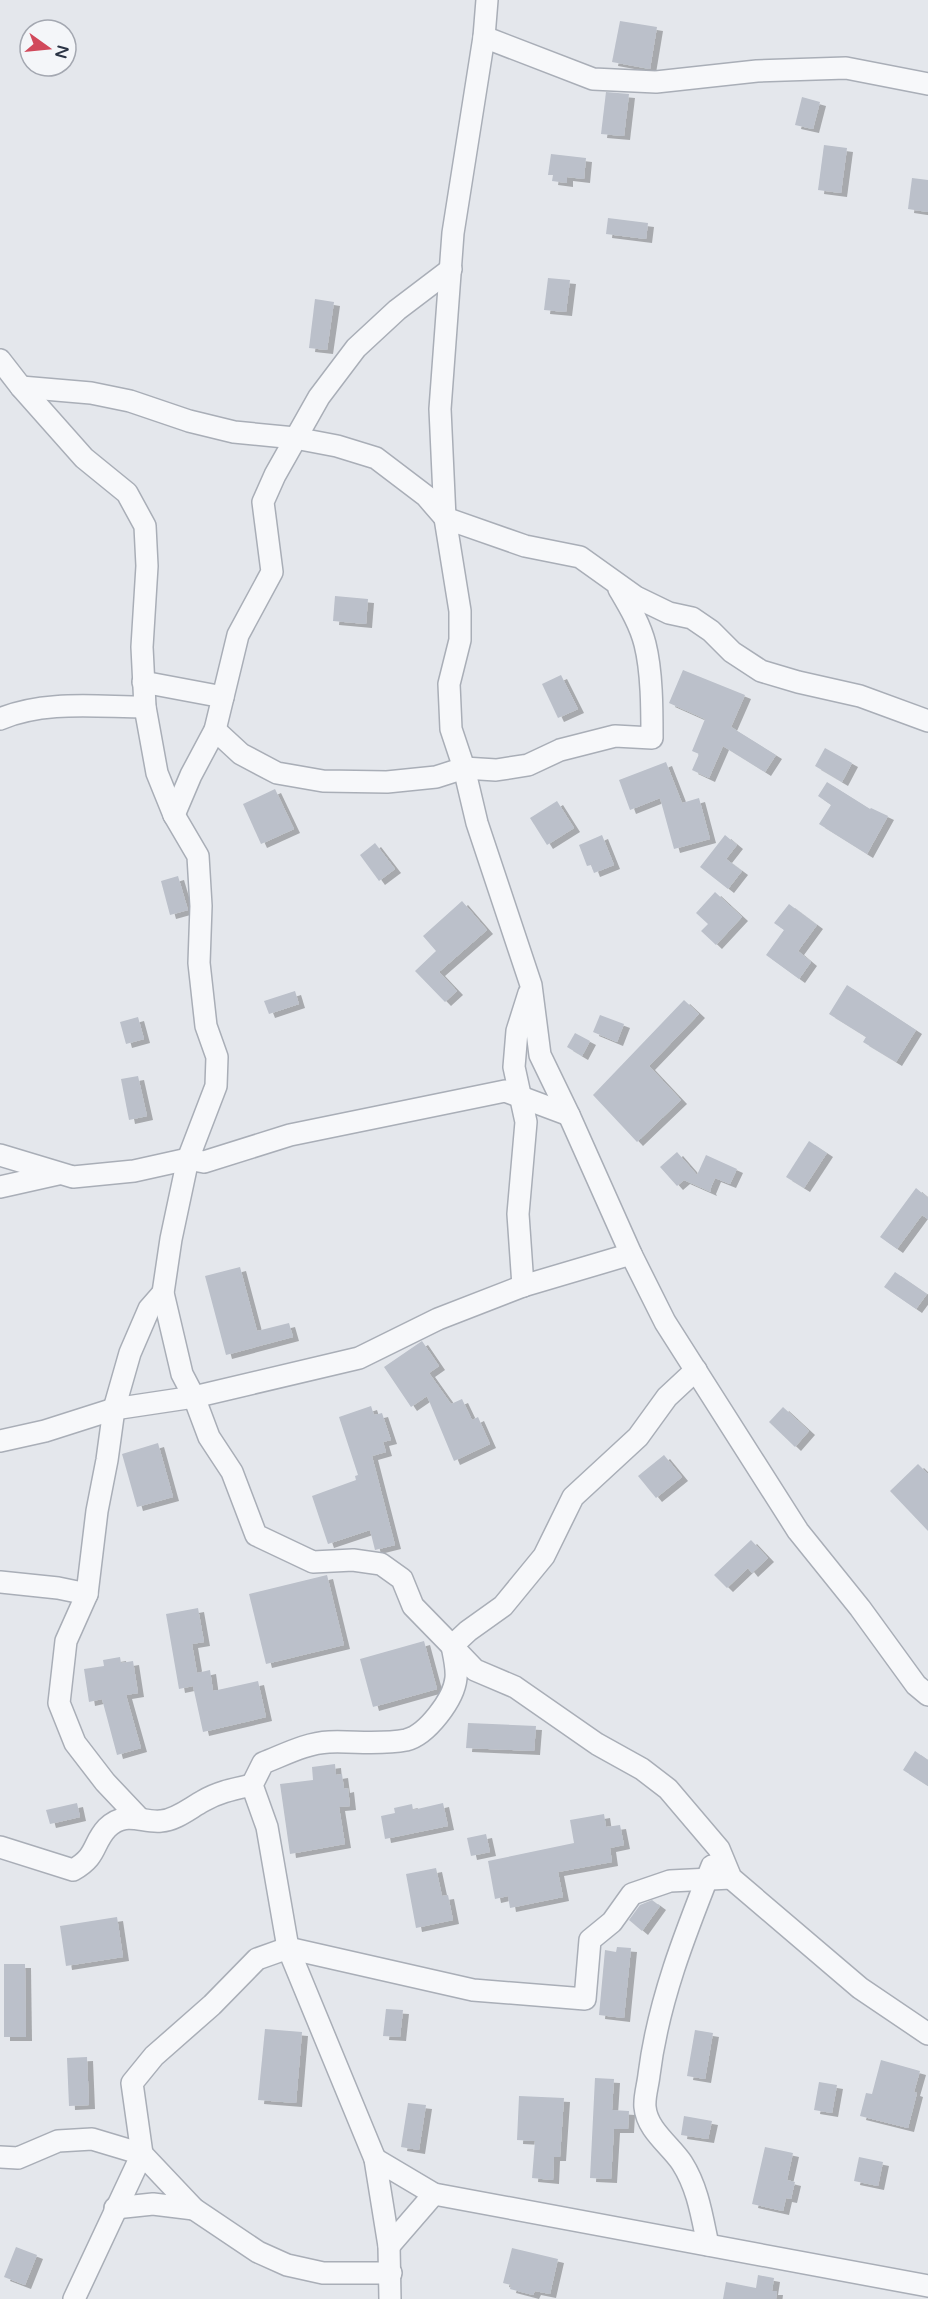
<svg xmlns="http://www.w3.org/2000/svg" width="928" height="2299" viewBox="0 0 928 2299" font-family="'Varela Round',sans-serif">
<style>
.building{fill:#bbc0ca;filter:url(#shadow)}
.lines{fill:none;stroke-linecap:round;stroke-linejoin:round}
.street-casing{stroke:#a9aeb7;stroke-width:24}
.street{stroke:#f7f8fa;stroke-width:21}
</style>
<defs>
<filter id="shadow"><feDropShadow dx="6" dy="4" stdDeviation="0" flood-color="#0004"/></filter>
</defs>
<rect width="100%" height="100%" fill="#e4e7ec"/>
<g class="building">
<path d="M 620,21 L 657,27 L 650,69 L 612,62 Z"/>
<path d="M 606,92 L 629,94 L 624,136 L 601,134 Z"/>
<path d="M 802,97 L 820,102 L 813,129 L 795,125 Z"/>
<path d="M 824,145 L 847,148 L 841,193 L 818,190 Z"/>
<path d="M 551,154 L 586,158 L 584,179 L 567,177 L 567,183 L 552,181 L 553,175 L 548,175 Z"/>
<path d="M 912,178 L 928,180 L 928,212 L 908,209 Z"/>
<path d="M 608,218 L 648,223 L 646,239 L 606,234 Z"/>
<path d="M 548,278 L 570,280 L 566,312 L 544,310 Z"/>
<path d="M 315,299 L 334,302 L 327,350 L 309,348 Z"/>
<path d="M 335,596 L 368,599 L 366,624 L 333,621 Z"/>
<path d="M 683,670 L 745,695 L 731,727 L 776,755 L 765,772 L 723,746 L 709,778 L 692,770 L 699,754 L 692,751 L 705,719 L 669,703 Z"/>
<path d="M 561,675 L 578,709 L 558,718 L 542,684 Z"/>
<path d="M 825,748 L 852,763 L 842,782 L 815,766 Z"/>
<path d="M 666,762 L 682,803 L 699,798 L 710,839 L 674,849 L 660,798 L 630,810 L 619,780 Z"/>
<path d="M 827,782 L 870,809 L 871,808 L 888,816 L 867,854 L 819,824 L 831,805 L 818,796 Z"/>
<path d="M 275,789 L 294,829 L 261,844 L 243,804 Z"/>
<path d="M 557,801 L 574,828 L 547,845 L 530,818 Z"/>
<path d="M 602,835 L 614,865 L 594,873 L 591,865 L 587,866 L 579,845 Z"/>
<path d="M 725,835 L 737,845 L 726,859 L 742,871 L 728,889 L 700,867 Z"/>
<path d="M 375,843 L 395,869 L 379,881 L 360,855 Z"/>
<path d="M 178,876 L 188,910 L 170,915 L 161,881 Z"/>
<path d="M 715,892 L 742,917 L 716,945 L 701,931 L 708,924 L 696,913 Z"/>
<path d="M 462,901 L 487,930 L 439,972 L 457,991 L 445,1002 L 415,971 L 436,951 L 423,936 Z"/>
<path d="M 789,904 L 817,925 L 798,951 L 811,962 L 799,979 L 766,955 L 784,930 L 774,923 Z"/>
<path d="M 847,985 L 916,1030 L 896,1062 L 863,1042 L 866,1037 L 829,1014 Z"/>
<path d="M 295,991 L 299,1004 L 269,1014 L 264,1001 Z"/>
<path d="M 684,1000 L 699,1014 L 649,1066 L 681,1100 L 637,1142 L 593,1095 Z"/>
<path d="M 600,1015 L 624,1024 L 617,1042 L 593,1032 Z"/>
<path d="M 138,1017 L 144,1039 L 126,1044 L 120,1022 Z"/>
<path d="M 575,1033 L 590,1041 L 582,1056 L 567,1047 Z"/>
<path d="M 138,1076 L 147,1116 L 129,1120 L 121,1079 Z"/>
<path d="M 809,1141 L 827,1153 L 804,1188 L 786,1177 Z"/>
<path d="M 677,1152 L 697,1175 L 706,1155 L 737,1169 L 730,1184 L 715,1178 L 710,1190 L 711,1192 L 684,1180 L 677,1186 L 660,1167 Z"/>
<path d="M 916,1188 L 928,1198 L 928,1219 L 922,1215 L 897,1249 L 880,1237 Z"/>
<path d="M 240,1267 L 257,1331 L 289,1323 L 293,1337 L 226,1355 L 205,1276 Z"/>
<path d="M 895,1272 L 927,1294 L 916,1309 L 884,1287 Z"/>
<path d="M 422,1341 L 439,1366 L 429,1373 L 451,1404 L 462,1399 L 472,1420 L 478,1417 L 490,1444 L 454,1461 L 427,1396 L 411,1407 L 384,1367 Z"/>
<path d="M 371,1406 L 374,1415 L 382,1413 L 391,1440 L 383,1442 L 386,1452 L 372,1456 L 395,1545 L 375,1550 L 370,1530 L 328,1544 L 312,1496 L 356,1480 L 355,1476 L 358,1475 L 339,1417 Z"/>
<path d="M 783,1407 L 809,1431 L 795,1447 L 769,1422 Z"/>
<path d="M 158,1443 L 173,1497 L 137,1507 L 122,1454 Z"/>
<path d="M 664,1455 L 682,1477 L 656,1498 L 638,1476 Z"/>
<path d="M 918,1464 L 928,1474 L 928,1531 L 890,1491 Z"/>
<path d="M 751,1540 L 768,1558 L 752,1573 L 748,1568 L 727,1588 L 714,1575 Z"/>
<path d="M 327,1575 L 344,1645 L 266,1664 L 249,1594 Z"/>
<path d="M 198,1608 L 204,1642 L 192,1644 L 197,1673 L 210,1670 L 213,1691 L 258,1681 L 266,1717 L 203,1732 L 193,1686 L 179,1689 L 166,1614 Z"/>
<path d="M 424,1641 L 437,1689 L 373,1707 L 360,1659 Z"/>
<path d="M 120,1657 L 121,1663 L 133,1661 L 138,1693 L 126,1695 L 141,1748 L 117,1755 L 102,1699 L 89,1702 L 84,1669 L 104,1666 L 103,1660 Z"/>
<path d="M 468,1723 L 536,1726 L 534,1751 L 466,1748 Z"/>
<path d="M 915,1751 L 928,1760 L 928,1786 L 903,1770 Z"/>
<path d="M 335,1764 L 336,1775 L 342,1774 L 344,1789 L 348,1788 L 350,1806 L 339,1807 L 345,1844 L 290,1854 L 280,1784 L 313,1780 L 312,1767 Z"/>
<path d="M 77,1803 L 80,1817 L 50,1824 L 46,1810 Z"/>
<path d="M 443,1803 L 448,1826 L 385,1839 L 381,1816 L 395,1813 L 394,1808 L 412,1804 L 413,1810 Z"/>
<path d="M 604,1814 L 606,1827 L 620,1825 L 624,1845 L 610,1848 L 612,1862 L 558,1872 L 563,1897 L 510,1908 L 508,1896 L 495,1899 L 488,1861 L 574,1843 L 570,1820 Z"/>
<path d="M 486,1834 L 490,1852 L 471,1856 L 467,1838 Z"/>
<path d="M 436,1868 L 442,1896 L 448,1895 L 453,1920 L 416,1928 L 406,1874 Z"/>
<path d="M 652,1900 L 660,1906 L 642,1931 L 629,1920 L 640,1905 Z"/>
<path d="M 117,1917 L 123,1957 L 66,1966 L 60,1926 Z"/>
<path d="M 617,1947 L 631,1948 L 624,2018 L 599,2015 L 605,1950 L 616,1952 Z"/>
<path d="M 4,1964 L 25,1964 L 26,2037 L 4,2037 Z"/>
<path d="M 386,2009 L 403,2010 L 400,2037 L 383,2036 Z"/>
<path d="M 265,2029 L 302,2032 L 296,2103 L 258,2100 Z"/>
<path d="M 695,2030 L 713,2033 L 705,2079 L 687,2076 Z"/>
<path d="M 87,2057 L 89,2105 L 69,2106 L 67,2058 Z"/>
<path d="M 881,2060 L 920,2071 L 914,2092 L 917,2093 L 908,2128 L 860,2116 L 866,2093 L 872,2094 Z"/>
<path d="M 595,2078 L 614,2079 L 612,2110 L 629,2111 L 628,2129 L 614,2129 L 611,2179 L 590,2178 Z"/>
<path d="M 819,2082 L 837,2085 L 832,2113 L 814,2110 Z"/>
<path d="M 519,2096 L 564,2098 L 560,2157 L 554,2157 L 553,2180 L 532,2178 L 535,2141 L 517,2140 Z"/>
<path d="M 408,2103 L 426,2105 L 419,2150 L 401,2147 Z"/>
<path d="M 684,2116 L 712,2121 L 708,2139 L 681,2135 Z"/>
<path d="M 765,2147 L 793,2153 L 787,2180 L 795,2182 L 791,2199 L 786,2198 L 783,2211 L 752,2204 Z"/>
<path d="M 859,2157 L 883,2162 L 878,2186 L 854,2181 Z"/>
<path d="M 16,2247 L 37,2255 L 25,2285 L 4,2277 Z"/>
<path d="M 512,2248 L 558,2259 L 550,2294 L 535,2291 L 533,2295 L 510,2289 L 511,2285 L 503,2283 Z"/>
<path d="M 758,2275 L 774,2278 L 772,2291 L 777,2291 L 776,2299 L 723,2299 L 726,2282 L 756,2288 Z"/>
</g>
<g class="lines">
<g class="street-casing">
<g id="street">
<path d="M 487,0 L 484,37 L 453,233 L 440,409 L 445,518 L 460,611 L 460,640 L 449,684 L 451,729 L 464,768 L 477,823 L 531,985 L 540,1055 L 569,1115 L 631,1254 L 665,1322 L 798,1531 L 860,1608 L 916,1685 L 928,1695"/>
<path d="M 484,37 L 593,79 L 656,82 L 757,71 L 846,68 L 928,84"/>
<path d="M 0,360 L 21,387 L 84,458 L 127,493 L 145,526 L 147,566 L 142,647 L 145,707 L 157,773 L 174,815 L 198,856 L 201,906 L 199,963 L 206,1026 L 217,1057 L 216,1086 L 188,1159 L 171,1239 L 163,1293 L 182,1374 L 194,1397 L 209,1437 L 232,1472 L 256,1535 L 313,1562 L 353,1560 L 381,1564 L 402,1579 L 413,1606 L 452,1646 L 468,1631 L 503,1606 L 544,1556 L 573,1497 L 638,1437 L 667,1397 L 696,1370"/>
<path d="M 21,387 L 91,393 L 130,401 L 189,421 L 234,432 L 295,438 L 337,446 L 376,458 L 426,496 L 445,518 L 525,546 L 580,557 L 636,597 L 669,613 L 692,618 L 711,631 L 732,652 L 761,671 L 798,682 L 860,696 L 928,721"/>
<path d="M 143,682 L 223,697"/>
<path d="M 0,719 C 45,700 97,707 145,707"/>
<path d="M 215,730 L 241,754 L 277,773 L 323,781 L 387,782 L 436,777 L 464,768 L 496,770 L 528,765 L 560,750 L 615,736 L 652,738 C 652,709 652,672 645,644 C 640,624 629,606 619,589"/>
<path d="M 174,815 L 191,775 L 215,730 L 238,635 L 272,572 L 263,502 L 275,475 L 319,397 L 356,348 L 397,310 L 451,269"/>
<path d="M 0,1155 L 73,1177 L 134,1171 L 188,1159 L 204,1162 L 290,1135 L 505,1091 L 569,1115"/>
<path d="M 0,1187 L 58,1174"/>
<path d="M 523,1286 L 518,1214 L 526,1122 L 514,1067 L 517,1031 L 529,993"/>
<path d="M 0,1441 L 45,1431 L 114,1409 L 194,1397 L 359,1358 L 438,1319 L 523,1286 L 631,1254"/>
<path d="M 0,1582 L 58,1588 L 87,1594"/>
<path d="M 139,1818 L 105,1782 L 75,1743 L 59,1703 L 66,1641 L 87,1594 L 97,1511 L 107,1460 L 114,1409 L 130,1353 L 149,1309 L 163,1293"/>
<path d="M 0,1847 L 73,1870 C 98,1856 92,1844 107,1828 C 125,1810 142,1823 161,1821 C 176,1820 190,1808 203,1801 C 218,1792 234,1789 252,1785"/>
<path d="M 0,2157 L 18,2158 L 58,2141 L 92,2139 L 142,2154 L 194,2209 L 258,2252 L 287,2265 L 323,2273 L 391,2273"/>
<path d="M 375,2159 L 434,2194 L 928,2286"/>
<path d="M 115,2208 L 153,2204 L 194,2209"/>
<path d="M 708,2245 C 702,2217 698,2188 682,2163 C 670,2145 647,2130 645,2107 C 644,2097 648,2085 649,2075 C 658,2002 685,1934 712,1866"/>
<path d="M 389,2246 L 434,2194"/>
<path d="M 74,2299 L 142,2154 L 132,2083 L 154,2056 L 212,2005 L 257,1959 L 288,1948 L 473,1990 L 585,1999 L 590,1940 L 612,1922 L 632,1894 L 670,1881 L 731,1878"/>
<path d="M 390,2299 L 389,2246 L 375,2159 L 288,1948 L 267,1827 L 252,1785 L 263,1763 C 284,1755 306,1743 329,1742 C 354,1741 380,1745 406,1740 C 427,1735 454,1699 456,1678 C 457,1668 454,1656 452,1646 L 475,1670 L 515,1687 L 597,1744 L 642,1769 L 668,1789 L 719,1849 L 731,1878 L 860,1988 L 928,2034"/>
</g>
</g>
<use href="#street" class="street"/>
</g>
<g transform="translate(48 48) rotate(105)"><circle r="28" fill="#f4f6f9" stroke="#a4a8b1" stroke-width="1.5"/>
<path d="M0-4.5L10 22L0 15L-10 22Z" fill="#d1495b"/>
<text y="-9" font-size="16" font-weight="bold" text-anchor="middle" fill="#2b3445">N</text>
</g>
</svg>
